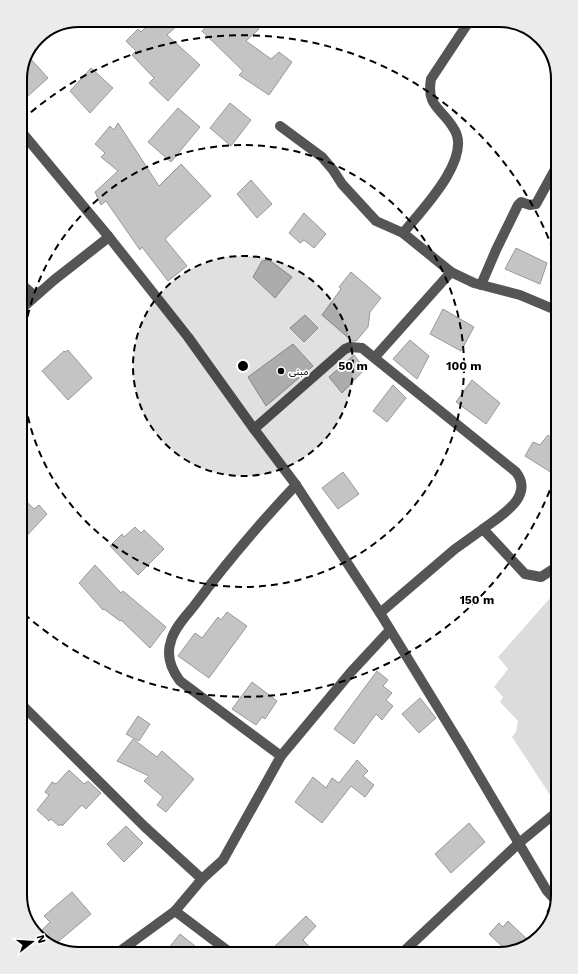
<svg xmlns="http://www.w3.org/2000/svg" width="578" height="974" viewBox="0 0 578 974" font-family="'Work Sans','Noto Sans Arabic',sans-serif">
<style>
.green{fill:#dcdcdc}
.building{fill:#c4c4c4;stroke:#999}
.lines{fill:none;stroke-linecap:round;stroke-linejoin:round}
.major-casing{stroke:#dbdbdb;stroke-width:12}
.minor{stroke:#555;stroke-width:10}
.major{stroke:#000;stroke-width:10}
.ring{fill:none;stroke:#000;stroke-width:2;stroke-dasharray:7 5}
.poi-dot{fill:#000;stroke:#fff;stroke-width:1.5}
.labels{text-anchor:middle;stroke-width:3.5;stroke-linejoin:round;paint-order:stroke}
.poi-label{font-size:10px;fill:#000;stroke:#fff;text-anchor:start}
.rim{fill:none;stroke:#000;stroke-width:2}
.centre{fill:#000;stroke:#fff;stroke-width:2}
.ring-label{font-size:12px;text-anchor:middle;font-weight:bold;fill:#000;stroke:#fff;stroke-width:3.5;stroke-linejoin:round;paint-order:stroke}
</style>
<rect width="100%" height="100%" fill="#fff"/>
<path class="green" d="M 558,589 L 558,807 L 512,737 L 516,732 L 518,721 L 500,702 L 503,697 L 494,687 L 508,669 L 498,657 Z"/>
<g class="building">
<path d="M 153,20 L 183,20 L 167,35 L 200,65 L 168,101 L 149,83 L 154,78 L 132,55 L 136,51 L 126,41 L 138,29 L 141,32 Z"/>
<path d="M 213,20 L 250,20 L 259,29 L 246,41 L 271,59 L 279,52 L 292,62 L 269,95 L 239,75 L 243,71 L 202,31 Z"/>
<path d="M 29,57 L 48,78 L 28,96 L 20,87 L 20,76 Z"/>
<path d="M 91,68 L 113,88 L 90,113 L 70,91 Z"/>
<path d="M 230,103 L 251,120 L 231,146 L 210,128 Z"/>
<path d="M 178,108 L 200,127 L 171,162 L 148,142 Z"/>
<path d="M 118,123 L 159,186 L 181,164 L 211,196 L 165,239 L 187,266 L 168,281 L 142,247 L 140,250 L 106,201 L 101,205 L 95,192 L 118,171 L 101,157 L 105,153 L 95,144 L 110,126 L 114,130 Z"/>
<path d="M 251,180 L 272,204 L 257,218 L 237,194 Z"/>
<path d="M 304,213 L 326,234 L 314,248 L 304,240 L 300,243 L 289,233 Z"/>
<path d="M 516,248 L 547,263 L 540,284 L 505,269 Z"/>
<path d="M 269,260 L 292,277 L 275,298 L 253,277 L 262,261 Z"/>
<path d="M 351,272 L 381,298 L 370,312 L 368,327 L 356,341 L 352,341 L 322,315 L 341,289 L 339,287 Z"/>
<path d="M 443,309 L 474,327 L 461,351 L 430,334 Z"/>
<path d="M 305,315 L 318,328 L 304,342 L 290,328 Z"/>
<path d="M 410,340 L 429,356 L 417,379 L 393,359 Z"/>
<path d="M 293,344 L 313,366 L 266,406 L 248,377 Z"/>
<path d="M 68,350 L 92,378 L 68,400 L 42,371 L 64,351 L 65,352 Z"/>
<path d="M 354,355 L 365,369 L 342,393 L 329,377 Z"/>
<path d="M 472,380 L 500,403 L 486,424 L 456,402 Z"/>
<path d="M 393,385 L 406,398 L 387,422 L 373,411 Z"/>
<path d="M 548,435 L 558,444 L 558,463 L 552,473 L 525,456 L 533,442 L 540,445 Z"/>
<path d="M 343,472 L 359,494 L 338,509 L 322,488 Z"/>
<path d="M 20,495 L 34,509 L 39,505 L 47,514 L 20,543 Z"/>
<path d="M 135,527 L 141,533 L 144,530 L 164,549 L 138,575 L 110,546 L 122,534 L 124,537 Z"/>
<path d="M 95,565 L 121,593 L 123,591 L 166,627 L 150,648 L 121,620 L 120,621 L 104,609 L 103,610 L 79,583 Z"/>
<path d="M 227,612 L 247,626 L 209,678 L 178,656 L 195,633 L 202,638 L 218,617 L 221,620 Z"/>
<path d="M 377,671 L 388,680 L 383,686 L 392,693 L 386,700 L 393,706 L 382,720 L 376,714 L 354,744 L 334,729 Z"/>
<path d="M 252,682 L 277,701 L 265,719 L 262,717 L 256,725 L 232,709 Z"/>
<path d="M 420,698 L 436,718 L 419,733 L 402,714 Z"/>
<path d="M 138,716 L 150,724 L 139,741 L 126,734 Z"/>
<path d="M 133,739 L 157,757 L 162,751 L 194,779 L 166,812 L 157,805 L 163,797 L 144,781 L 149,776 L 117,761 Z"/>
<path d="M 357,760 L 368,771 L 363,776 L 374,785 L 365,797 L 351,786 L 322,823 L 295,802 L 313,777 L 326,788 L 332,778 L 339,783 Z"/>
<path d="M 69,770 L 84,784 L 88,781 L 101,793 L 86,809 L 82,805 L 62,826 L 61,824 L 59,826 L 51,819 L 49,821 L 37,810 L 49,795 L 45,792 L 52,782 L 56,784 Z"/>
<path d="M 469,823 L 485,842 L 451,873 L 435,854 Z"/>
<path d="M 126,826 L 143,843 L 124,862 L 107,844 Z"/>
<path d="M 72,892 L 91,914 L 53,946 L 46,944 L 38,934 L 50,922 L 44,916 Z"/>
<path d="M 306,916 L 316,926 L 303,940 L 316,954 L 267,954 Z"/>
<path d="M 508,921 L 531,943 L 525,948 L 508,952 L 489,934 L 499,923 L 503,927 Z"/>
<path d="M 180,934 L 205,954 L 164,954 Z"/>
</g>
<g class="lines">
<g class="major-casing">
<path id="major" d="M 552,912 L 552,913"/>
</g>
<g class="minor">
<path d="M 470,20 L 431,79 C 426,107 442,108 454,129 C 473,158 421,211 403,233 L 451,272 L 474,283 L 520,295 L 558,311"/>
<path d="M 280,126 L 322,157 L 333,170 L 342,184 L 376,221 L 403,233"/>
<path d="M 20,130 L 109,237 L 188,337 L 254,429 L 296,485 L 380,613 L 462,747 L 547,891 L 556,901"/>
<path d="M 20,283 L 35,296"/>
<path d="M 481,285 L 496,250 L 518,205 L 521,202 L 530,205 L 536,204 L 558,164"/>
<path d="M 20,310 L 54,280 L 109,237"/>
<path d="M 375,357 L 451,272"/>
<path d="M 254,429 L 345,349 L 350,347 L 362,348 L 516,472 C 535,497 500,516 483,529"/>
<path d="M 380,613 L 455,549 L 483,529 L 525,574 L 541,577 L 558,566"/>
<path d="M 20,703 L 145,827 L 202,879"/>
<path d="M 281,756 L 180,681 C 171,669 166,655 171,641 C 174,628 186,616 194,606 C 226,563 260,523 296,485"/>
<path d="M 175,911 L 232,954"/>
<path d="M 116,954 L 175,911 L 202,879 L 223,860 L 281,756 L 351,672 L 390,630"/>
<path d="M 401,954 L 519,843 L 558,811"/>
</g>
<use href="#major" class="major"/>
</g>
<circle cx="243" cy="366" r="110" fill="#000" fill-opacity=".12"/>
<g class="ring">
<circle cx="243" cy="366" r="110"/>
<circle cx="243" cy="366" r="221"/>
<path d="M558 468A331 331 0 0 1 22 612M22 120A331 331 0 0 1 558 264"/>
</g>
<circle class="poi-dot" cx="281" cy="371" r="4"/>
<g class="labels">
<g class="poi-label">
<text x="289" y="375">مبنى</text>
</g>
</g>
<path d="M0 0H578V974H0ZM79 27H499A52 52 0 0 1 551 79V895A52 52 0 0 1 499 947H79A52 52 0 0 1 27 895V79A52 52 0 0 1 79 27Z" fill="#ebebeb" fill-rule="evenodd"/>
<path class="rim" d="M79 27H499A52 52 0 0 1 551 79V895A52 52 0 0 1 499 947H79A52 52 0 0 1 27 895V79A52 52 0 0 1 79 27Z"/>
<circle cx="243" cy="366" r="6" class="centre"/>
<g class="ring-label">
<text x="353" y="370">50 m</text>
<text x="464" y="370">100 m</text>
<text x="477" y="604">150 m</text>
</g>
<g transform="translate(32 942) rotate(73)" stroke="#ffffff" stroke-width="3" paint-order="stroke">
<path d="M0-3L7 15L0 10L-7 15Z" fill="#000000"/>
<text y="-6" font-size="11" font-weight="bold" text-anchor="middle" fill="#000000">N</text>
</g>
</svg>
